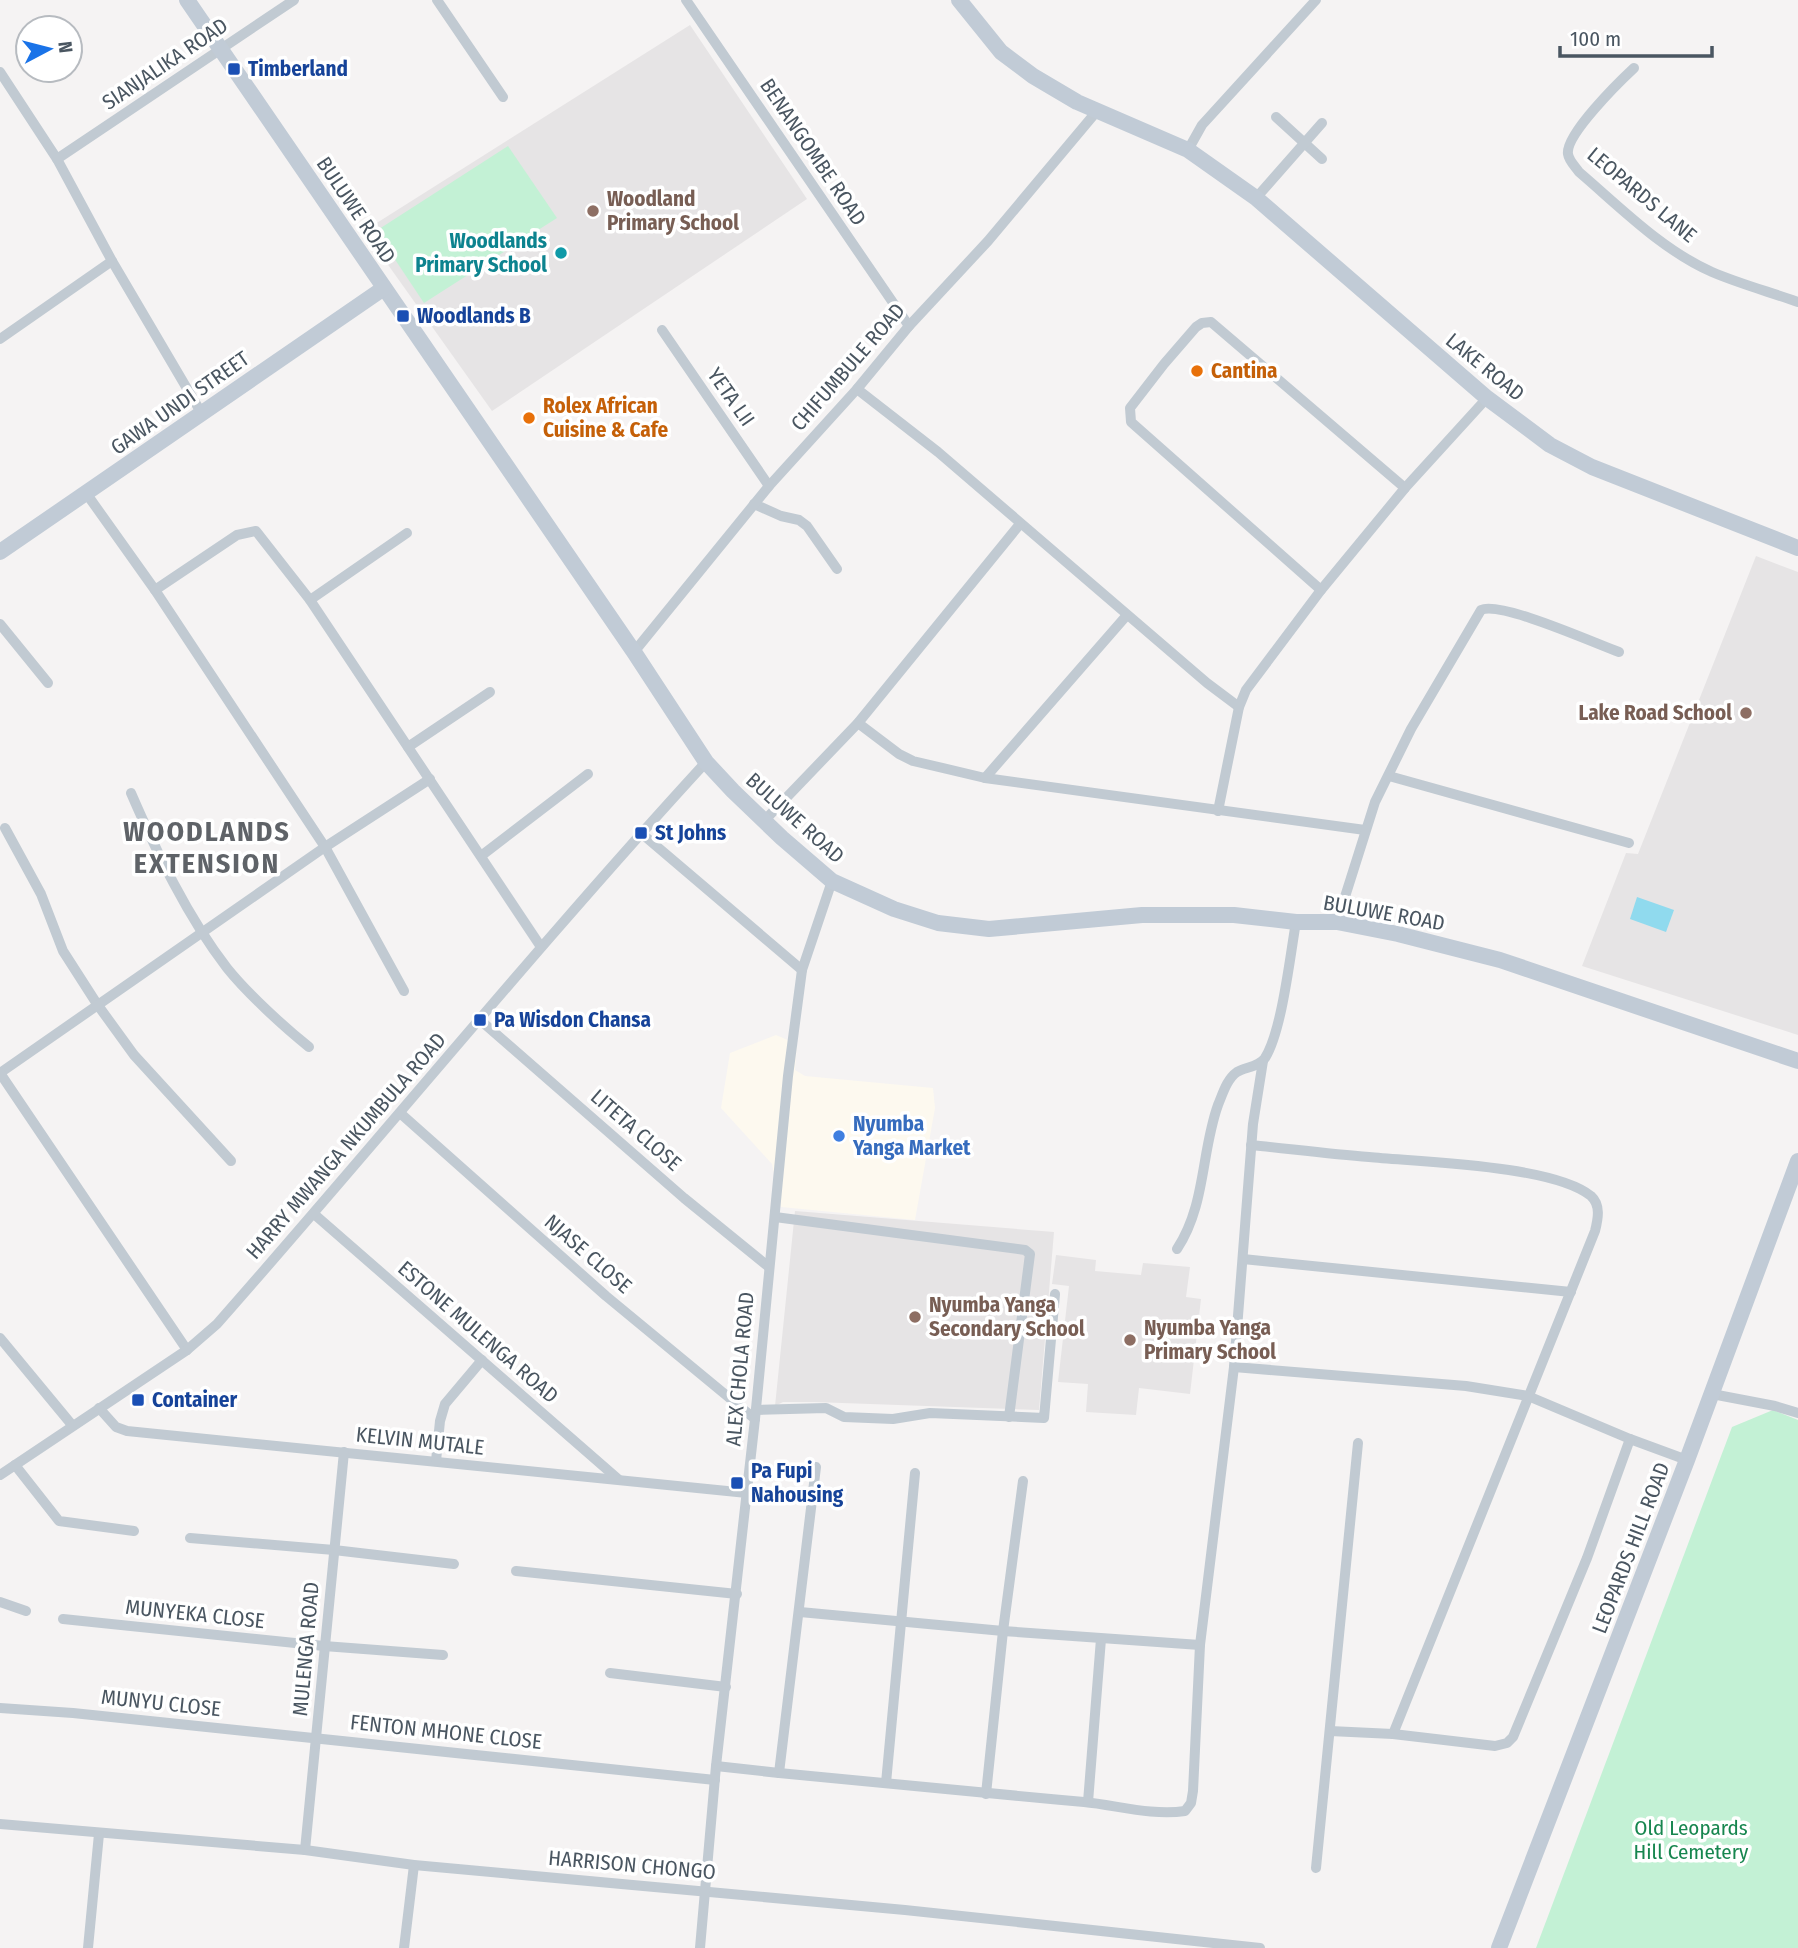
<svg xmlns="http://www.w3.org/2000/svg" width="1798" height="1948" viewBox="0 0 1798 1948" font-family="'Fira Sans Condensed',sans-serif">
<style>
.commercial{fill:#fdf9ef}
.education{fill:#e6e4e5}
.green{fill:#c3f1d5}
.water{fill:#90daee}
.lines{fill:none;stroke-linecap:round;stroke-linejoin:round}
.street{stroke:#c1cad2;stroke-width:10}
.secondary{stroke:#c1cbd6;stroke-width:16}
.transit-dot{fill:#1a4fb4;stroke:#fff;stroke-width:2.5}
.education-dot{fill:#8d6e63;stroke:#fff;stroke-width:2.5}
.culture-dot{fill:#0f9aa8;stroke:#fff;stroke-width:2.5}
.food-dot{fill:#e8710a;stroke:#fff;stroke-width:2.5}
.shop-dot{fill:#3f7fe0;stroke:#fff;stroke-width:2.5}
.labels{text-anchor:middle;stroke-width:7;stroke-linejoin:round;paint-order:stroke}
.street-label{font-size:21px;fill:#4a5661;stroke:#fff}
.transit-label{font-size:21px;font-weight:bold;fill:#164399;stroke:#fff;text-anchor:start}
.education-label{font-size:21px;font-weight:bold;fill:#785e54;stroke:#fff;text-anchor:start}
.culture-label{font-size:21px;font-weight:bold;fill:#0d838f;stroke:#fff;text-anchor:end}
.food-label{font-size:21px;font-weight:bold;fill:#c56008;stroke:#fff;text-anchor:start}
.shop-label{font-size:21px;font-weight:bold;fill:#366cbe;stroke:#fff;text-anchor:start}
.park-label{font-size:21px;fill:#17864f;stroke:#fff}
.district-label{font-size:28px;font-weight:bold;letter-spacing:2px;fill:#5f6368;stroke:#fff}
</style>
<rect width="100%" height="100%" fill="#f5f3f3"/>
<path class="commercial" d="M 776,1035 L 797,1044 L 795,1070 L 805,1076 L 933,1088 L 935,1108 L 915,1220 L 781,1207 L 772,1164 L 721,1108 L 730,1053 Z"/>
<g class="education">
<path d="M 690,25 L 807,199 L 492,411 L 364,231 Z"/>
<path d="M 1756,556 L 1798,572 L 1798,1035 L 1582,966 L 1626,853 L 1638,854 Z"/>
<path d="M 795,1211 L 1054,1232 L 1039,1410 L 814,1402 L 783,1402 L 775,1406 Z"/>
<path d="M 1056,1255 L 1096,1260 L 1095,1271 L 1141,1275 L 1143,1263 L 1190,1267 L 1186,1297 L 1201,1299 L 1190,1394 L 1139,1388 L 1136,1415 L 1086,1412 L 1088,1384 L 1058,1382 L 1069,1286 L 1052,1284 Z"/>
</g>
<g class="green">
<path d="M 508,146 L 557,218 L 424,303 L 376,231 Z"/>
<path d="M 1773,1410 L 1798,1420 L 1798,1948 L 1536,1948 L 1732,1427 Z"/>
</g>
<path class="water" d="M 1637,897 L 1674,910 L 1666,932 L 1630,919 Z"/>
<g class="lines">
<g class="street">
<path d="M 437,0 L 503,97"/>
<path d="M 686,0 L 909,326"/>
<path d="M 1634,68 C 1619,82 1565,135 1568,154 C 1569,161 1575,166 1579,172 C 1620,207 1662,250 1712,272 C 1740,284 1770,292 1798,302"/>
<path d="M 0,72 L 57,159 L 112,261 L 202,414"/>
<path d="M 1276,117 L 1322,159"/>
<path d="M 1188,150 L 1202,125 L 1316,0"/>
<path d="M 57,159 L 294,0"/>
<path d="M 1256,198 L 1322,123"/>
<path d="M 662,330 L 769,486"/>
<path d="M 0,339 L 112,261"/>
<path d="M 857,389 L 938,452 L 1207,683 L 1239,707"/>
<path d="M 86,493 L 155,590 L 325,847 L 404,991"/>
<path d="M 754,504 L 781,516 L 799,520 L 807,526 L 837,569"/>
<path d="M 155,590 L 237,535 L 256,531 L 310,600 L 541,947"/>
<path d="M 1321,590 L 1131,422 L 1130,408 L 1164,364 L 1196,327 L 1202,323 L 1211,322 L 1405,488"/>
<path d="M 310,600 L 407,533"/>
<path d="M 0,624 L 48,683"/>
<path d="M 634,652 L 769,486 L 857,389 L 909,326 L 988,241 L 1097,111"/>
<path d="M 858,723 L 899,754 L 913,761 L 985,778 L 1365,830"/>
<path d="M 408,747 L 490,692"/>
<path d="M 1389,776 L 1629,843"/>
<path d="M 985,778 L 1127,615"/>
<path d="M 131,793 C 157,853 187,916 227,968 C 247,993 284,1027 309,1047"/>
<path d="M 1218,811 L 1239,707 L 1246,690 L 1321,590 L 1405,488 L 1487,398"/>
<path d="M 764,821 L 858,723 L 1020,524"/>
<path d="M 5,828 L 41,894 L 63,951 L 97,1004 L 134,1055 L 231,1161"/>
<path d="M 641,833 L 802,970"/>
<path d="M 481,856 L 588,774"/>
<path d="M 1337,922 L 1375,802 L 1411,729 L 1481,610 C 1501,601 1594,643 1619,652"/>
<path d="M 480,1020 L 684,1198 L 769,1267"/>
<path d="M 0,1073 L 325,847 L 430,779"/>
<path d="M 0,1073 L 187,1350"/>
<path d="M 400,1113 L 606,1296 L 755,1419"/>
<path d="M 1251,1145 C 1291,1149 1330,1154 1369,1157 C 1420,1162 1553,1165 1591,1196 C 1601,1205 1598,1219 1595,1231 L 1393,1734"/>
<path d="M 314,1214 L 618,1479"/>
<path d="M 775,1217 L 1025,1250 L 1030,1254 L 1009,1417"/>
<path d="M 1177,1249 C 1206,1205 1201,1152 1218,1105 C 1223,1093 1227,1079 1237,1072 C 1245,1067 1259,1067 1265,1058 C 1282,1031 1290,956 1296,922"/>
<path d="M 1243,1259 L 1571,1292"/>
<path d="M 0,1338 L 72,1425"/>
<path d="M 1234,1367 L 1466,1386 L 1528,1396 L 1630,1439 L 1687,1460"/>
<path d="M 1712,1394 L 1775,1406 L 1798,1413"/>
<path d="M 99,1408 L 116,1427 L 127,1431 L 747,1493"/>
<path d="M 756,1410 L 826,1408 L 844,1417 L 893,1419 L 930,1413 L 1044,1418 L 1055,1294"/>
<path d="M 436,1461 L 440,1421 L 445,1404 L 482,1360"/>
<path d="M 15,1465 L 59,1521 L 134,1531"/>
<path d="M 816,1467 L 779,1773 C 880,1783 982,1793 1084,1802 C 1116,1805 1152,1816 1185,1811 L 1191,1803 L 1193,1791 L 1200,1645 L 1234,1367 L 1253,1124 L 1263,1061"/>
<path d="M 0,1475 L 187,1350 L 217,1324 C 381,1138 538,945 706,762"/>
<path d="M 190,1538 L 334,1550 L 454,1564"/>
<path d="M 516,1571 L 737,1594"/>
<path d="M 0,1602 L 26,1611"/>
<path d="M 800,1612 L 1003,1631 L 1200,1645"/>
<path d="M 63,1619 L 324,1646 L 443,1655"/>
<path d="M 610,1673 L 726,1687"/>
<path d="M 0,1708 L 73,1713 L 715,1780"/>
<path d="M 1330,1731 L 1393,1734 L 1495,1746 L 1507,1743 L 1513,1737 L 1587,1558 L 1630,1439"/>
<path d="M 716,1766 L 779,1773"/>
<path d="M 886,1783 L 915,1473"/>
<path d="M 986,1794 L 1003,1631 L 1023,1481"/>
<path d="M 1088,1802 L 1101,1639"/>
<path d="M 0,1824 L 305,1850 L 414,1865 L 905,1910 L 1260,1948"/>
<path d="M 305,1850 L 344,1452"/>
<path d="M 1316,1868 L 1358,1443"/>
<path d="M 88,1948 L 99,1834"/>
<path d="M 404,1948 L 414,1865"/>
<path d="M 700,1948 L 716,1766 L 755,1419 L 788,1076 L 802,970 L 832,881"/>
</g>
<g class="secondary">
<path d="M 187,0 L 634,652 L 706,762 L 733,791 L 782,838 L 832,881 L 894,909 L 938,923 L 989,929 L 1142,915 L 1234,915 L 1296,922 L 1337,922 L 1398,934 L 1500,960 L 1798,1061"/>
<path d="M 959,0 L 1001,52 L 1033,76 L 1077,102 L 1188,150 L 1256,198 L 1487,398 L 1550,445 L 1592,467 L 1798,548"/>
<path d="M 0,552 L 384,288"/>
<path d="M 1499,1948 L 1687,1460 L 1798,1161"/>
</g>
</g>
<g class="transit-dot">
<rect x="227" y="62" width="14" height="14" rx="3.5"/>
<rect x="396" y="309" width="14" height="14" rx="3.5"/>
<rect x="634" y="826" width="14" height="14" rx="3.5"/>
<rect x="473" y="1013" width="14" height="14" rx="3.5"/>
<rect x="131" y="1393" width="14" height="14" rx="3.5"/>
<rect x="730" y="1476" width="14" height="14" rx="3.5"/>
</g>
<g class="education-dot">
<circle cx="593" cy="211" r="7"/>
<circle cx="1746" cy="713" r="7"/>
<circle cx="915" cy="1317" r="7"/>
<circle cx="1130" cy="1340" r="7"/>
</g>
<circle class="culture-dot" cx="561" cy="253" r="7"/>
<g class="food-dot">
<circle cx="1197" cy="371" r="7"/>
<circle cx="529" cy="418" r="7"/>
</g>
<circle class="shop-dot" cx="839" cy="1136" r="7"/>
<g class="labels">
<g class="street-label">
<text transform="translate(165 64) rotate(-34)" y="7">SIANJALIKA ROAD</text>
<text transform="translate(813 152) rotate(56)" y="7">BENANGOMBE ROAD</text>
<text transform="translate(1642 195) rotate(40)" y="7">LEOPARDS LANE</text>
<text transform="translate(356 210) rotate(56)" y="7">BULUWE ROAD</text>
<text transform="translate(848 367) rotate(-49)" y="7">CHIFUMBULE ROAD</text>
<text transform="translate(1485 367) rotate(39)" y="7">LAKE ROAD</text>
<text transform="translate(731 397) rotate(55)" y="7">YETA LII</text>
<text transform="translate(180 403) rotate(-35)" y="7">GAWA UNDI STREET</text>
<text transform="translate(795 818) rotate(42)" y="7">BULUWE ROAD</text>
<text transform="translate(1384 913) rotate(10)" y="7">BULUWE ROAD</text>
<text transform="translate(636 1130) rotate(41)" y="7">LITETA CLOSE</text>
<text transform="translate(346 1146) rotate(-49)" y="7">HARRY MWANGA NKUMBULA ROAD</text>
<text transform="translate(588 1254) rotate(41)" y="7">NJASE CLOSE</text>
<text transform="translate(478 1332) rotate(41)" y="7">ESTONE MULENGA ROAD</text>
<text transform="translate(740 1369) rotate(-85)" y="7">ALEX CHOLA ROAD</text>
<text transform="translate(420 1441) rotate(6)" y="7">KELVIN MUTALE</text>
<text transform="translate(1631 1548) rotate(-69)" y="7">LEOPARDS HILL ROAD</text>
<text transform="translate(195 1614) rotate(6)" y="7">MUNYEKA CLOSE</text>
<text transform="translate(306 1649) rotate(-85)" y="7">MULENGA ROAD</text>
<text transform="translate(161 1703) rotate(6)" y="7">MUNYU CLOSE</text>
<text transform="translate(446 1732) rotate(6)" y="7">FENTON MHONE CLOSE</text>
<text transform="translate(632 1865) rotate(5)" y="7">HARRISON CHONGO</text>
</g>
<g class="transit-label">
<text x="248" y="76">Timberland</text>
<text x="417" y="323">Woodlands B</text>
<text x="655" y="840">St Johns</text>
<text x="494" y="1027">Pa Wisdon Chansa</text>
<text x="152" y="1407">Container</text>
<text x="751" y="1478">Pa Fupi<tspan x="751" dy="24">Nahousing</tspan></text>
</g>
<g class="education-label">
<text x="607" y="206">Woodland<tspan x="607" dy="24">Primary School</tspan></text>
<text x="1732" y="720" text-anchor="end">Lake Road School</text>
<text x="929" y="1312">Nyumba Yanga<tspan x="929" dy="24">Secondary School</tspan></text>
<text x="1144" y="1335">Nyumba Yanga<tspan x="1144" dy="24">Primary School</tspan></text>
</g>
<g class="culture-label">
<text x="547" y="248">Woodlands<tspan x="547" dy="24">Primary School</tspan></text>
</g>
<g class="food-label">
<text x="1211" y="378">Cantina</text>
<text x="543" y="413">Rolex African<tspan x="543" dy="24">Cuisine &amp; Cafe</tspan></text>
</g>
<g class="shop-label">
<text x="853" y="1131">Nyumba<tspan x="853" dy="24">Yanga Market</tspan></text>
</g>
<g class="park-label">
<text x="1691" y="1835">Old Leopards<tspan x="1691" dy="24">Hill Cemetery</tspan></text>
</g>
<g class="district-label">
<text x="207" y="841">WOODLANDS<tspan x="207" dy="32">EXTENSION</tspan></text>
</g>
</g>
<g transform="translate(49 49) rotate(83)"><circle r="33" fill="#ffffff" stroke="#b7bbc0" stroke-width="2"/>
<path d="M0-5L12 26L0 18L-12 26Z" fill="#1a73e8"/>
<text y="-10" font-size="19" font-weight="bold" text-anchor="middle" fill="#4a5661">N</text>
</g>
<path d="M1560 46v10h152v-10" fill="none" stroke="#4a5661" stroke-width="3.5"/>
<text x="1570" y="46" font-size="21" fill="#4a5661" stroke="#ffffff" stroke-width="5" paint-order="stroke">100 m</text>
</svg>
